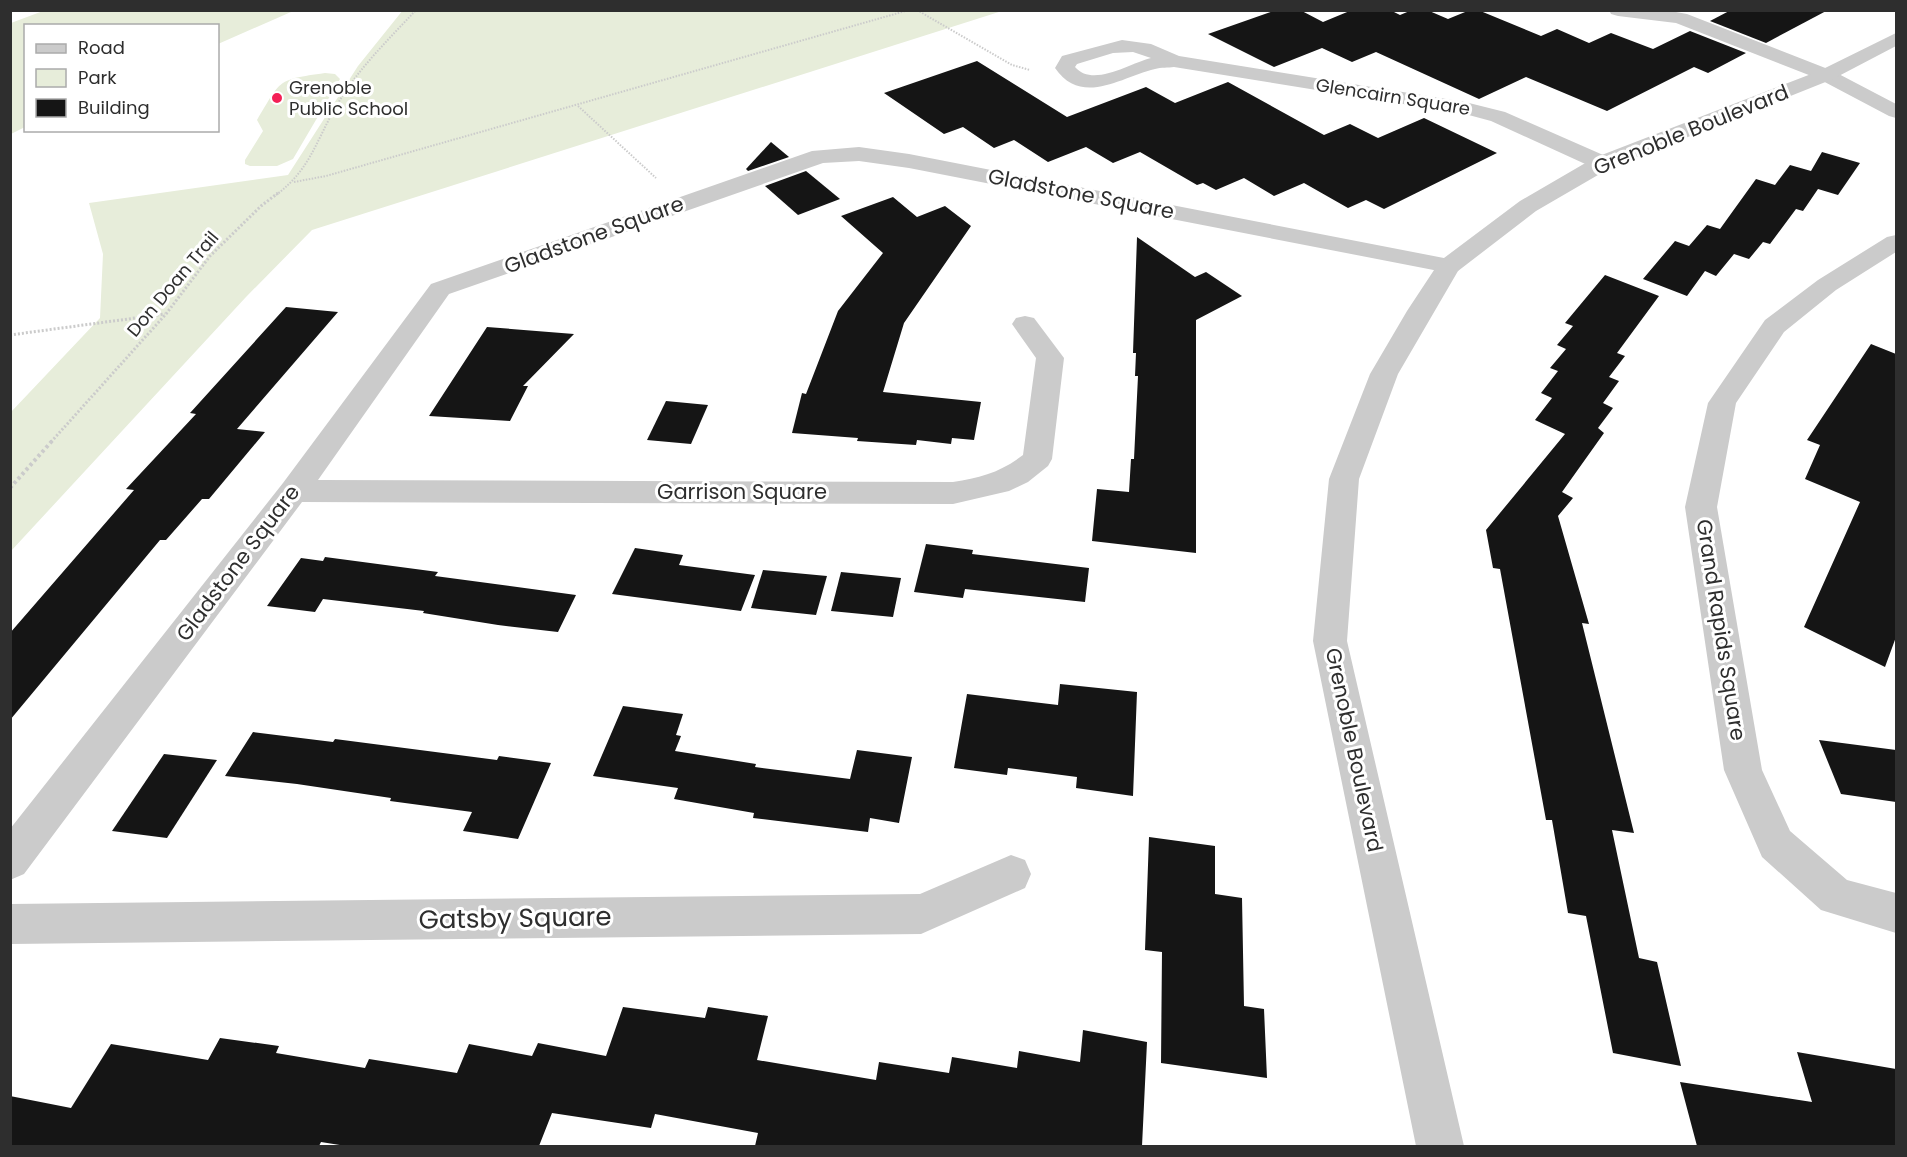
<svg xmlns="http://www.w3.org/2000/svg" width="1907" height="1157" viewBox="0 0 1907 1157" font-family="Poppins,sans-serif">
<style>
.green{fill:#e7edda}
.building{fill:#151515}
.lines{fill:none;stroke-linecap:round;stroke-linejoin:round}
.path-far2{stroke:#cbcbcb;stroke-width:2;stroke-dasharray:1.5 1.5;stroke-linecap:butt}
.path-far1{stroke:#cbcbcb;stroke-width:3;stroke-dasharray:2 2;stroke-linecap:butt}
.path{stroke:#cbcbcb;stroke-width:4;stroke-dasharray:3 3;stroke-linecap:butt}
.minor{fill:#cbcbcb;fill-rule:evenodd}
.tertiary{fill:#cbcbcb;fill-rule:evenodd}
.poi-dot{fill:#f42056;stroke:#fff;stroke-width:2}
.labels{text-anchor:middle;stroke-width:6;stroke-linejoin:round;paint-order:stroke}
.far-poi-label{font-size:18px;fill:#2e2e2e;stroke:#fff;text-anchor:start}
.far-street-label{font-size:18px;fill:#2e2e2e;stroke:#fff}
.street-label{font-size:21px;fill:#2e2e2e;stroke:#fff}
.near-street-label{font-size:26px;fill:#2e2e2e;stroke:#fff}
</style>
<rect width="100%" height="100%" fill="#fff"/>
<g class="green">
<path d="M 403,10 L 1002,11 L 312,230 L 246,297 L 11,551 L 11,412 L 100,318 L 103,254 L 89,203 L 288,175 L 358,66 Z"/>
<path d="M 43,11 L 286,10 L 291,12 L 218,44 L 218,26 L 26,26 L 25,127 L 11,134 L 11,23 Z"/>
<path d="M 325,73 L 335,74 L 340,79 L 293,159 L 277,166 L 250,166 L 245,164 L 245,160 L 263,131 L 257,120 C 282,79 276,80 325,73 Z"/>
</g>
<g class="building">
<path d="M 1276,10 L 1300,10 L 1323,22 L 1352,10 L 1390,10 L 1400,15 L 1412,10 L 1427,10 L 1448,19 L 1470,10 L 1478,10 L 1541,36 L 1557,29 L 1589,43 L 1611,33 L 1653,49 L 1690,31 L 1746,53 L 1708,73 L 1694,67 L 1607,111 L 1526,77 L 1479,99 L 1376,52 L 1352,62 L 1322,48 L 1274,67 L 1208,34 Z"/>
<path d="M 1731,10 L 1828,10 L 1766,43 L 1710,21 Z"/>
<path d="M 977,61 L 1067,117 L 1146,87 L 1175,103 L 1228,82 L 1324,135 L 1350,124 L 1378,138 L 1424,118 L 1497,153 L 1384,209 L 1366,200 L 1348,208 L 1304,183 L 1274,196 L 1244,178 L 1216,190 L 1203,183 L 1197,185 L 1140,152 L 1113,163 L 1086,147 L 1048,162 L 1014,140 L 994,148 L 963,127 L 944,134 L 884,93 Z"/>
<path d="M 771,142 L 789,157 L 748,171 L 746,169 Z"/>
<path d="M 1822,152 L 1860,163 L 1838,195 L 1818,189 L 1803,211 L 1796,209 L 1770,244 L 1763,242 L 1749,259 L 1734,254 L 1716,276 L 1705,271 L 1687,296 L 1643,279 L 1675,241 L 1689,246 L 1707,225 L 1720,229 L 1756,179 L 1775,185 L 1790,165 L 1811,171 Z"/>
<path d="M 806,171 L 840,199 L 798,215 L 765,186 Z"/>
<path d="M 893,197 L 917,217 L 945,206 L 971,226 L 904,323 L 883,392 L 981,402 L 974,440 L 952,438 L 951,444 L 917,440 L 916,445 L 857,441 L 858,438 L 792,433 L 802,393 L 806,394 L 838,311 L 883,253 L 841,216 Z"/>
<path d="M 1137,237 L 1195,277 L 1206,272 L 1242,296 L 1196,320 L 1196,553 L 1092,541 L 1097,489 L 1129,492 L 1131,459 L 1134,459 L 1138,376 L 1135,376 L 1136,353 L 1133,353 Z"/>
<path d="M 1605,275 L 1659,296 L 1617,353 L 1625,356 L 1609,377 L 1619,381 L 1603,403 L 1613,408 L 1598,428 L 1604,433 L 1562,492 L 1573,498 L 1558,516 L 1589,624 L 1582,623 L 1634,833 L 1612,830 L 1639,958 L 1657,962 L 1681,1066 L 1613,1053 L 1586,916 L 1568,913 L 1552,820 L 1546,820 L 1500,569 L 1493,568 L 1486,530 L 1565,434 L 1535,420 L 1552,398 L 1541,393 L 1558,371 L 1550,368 L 1566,349 L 1557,345 L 1573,326 L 1565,323 Z"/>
<path d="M 286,307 L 338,312 L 237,429 L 265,432 L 209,499 L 202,499 L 166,540 L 160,540 L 10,720 L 10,633 L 134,490 L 126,489 L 196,414 L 190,413 Z"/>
<path d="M 487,327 L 574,334 L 523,386 L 528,386 L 510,421 L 429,416 Z"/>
<path d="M 1871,344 L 1896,354 L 1896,637 L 1885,667 L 1804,627 L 1860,502 L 1805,479 L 1820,445 L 1807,440 Z"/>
<path d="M 666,401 L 708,405 L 691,444 L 647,440 Z"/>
<path d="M 926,544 L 973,550 L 972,554 L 1089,568 L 1085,602 L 965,589 L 963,598 L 914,592 Z"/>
<path d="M 635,548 L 683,555 L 679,565 L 755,575 L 741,611 L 612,594 Z"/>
<path d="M 325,557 L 438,572 L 435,576 L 576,595 L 558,632 L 498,625 L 423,613 L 424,611 L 323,599 L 315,612 L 267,606 L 301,558 L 323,561 Z"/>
<path d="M 763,570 L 827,576 L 816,615 L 751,608 Z"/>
<path d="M 841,572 L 901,578 L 893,617 L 831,611 Z"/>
<path d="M 1060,684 L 1137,692 L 1133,796 L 1076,788 L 1077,777 L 1008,768 L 1007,775 L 954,768 L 967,694 L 1058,705 Z"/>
<path d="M 623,706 L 683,714 L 676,735 L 681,736 L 675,751 L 756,764 L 755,767 L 850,779 L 857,750 L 912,757 L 899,823 L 870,818 L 868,832 L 753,818 L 754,813 L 674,799 L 678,788 L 593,776 Z"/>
<path d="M 253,732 L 333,742 L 335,739 L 497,760 L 499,756 L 551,763 L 518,839 L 463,831 L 472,812 L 390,801 L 391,798 L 297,784 L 225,776 Z"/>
<path d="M 1819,740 L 1896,750 L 1896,802 L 1841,794 Z"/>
<path d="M 164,754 L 217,760 L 167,838 L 112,831 Z"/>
<path d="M 1149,837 L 1215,846 L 1215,894 L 1242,898 L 1244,1006 L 1264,1009 L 1267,1078 L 1161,1063 L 1162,952 L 1145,950 Z"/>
<path d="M 623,1007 L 705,1018 L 708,1007 L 768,1016 L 757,1060 L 876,1080 L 879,1062 L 949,1073 L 952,1057 L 1017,1068 L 1019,1051 L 1080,1062 L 1083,1030 L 1147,1042 L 1142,1146 L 755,1146 L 758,1133 L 655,1114 L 651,1128 L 552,1113 L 539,1146 L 346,1146 L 321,1142 L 319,1146 L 10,1146 L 10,1096 L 71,1108 L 111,1044 L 208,1060 L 220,1038 L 279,1046 L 276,1053 L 365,1068 L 369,1059 L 457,1073 L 469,1044 L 532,1056 L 538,1043 L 606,1056 Z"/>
<path d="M 1797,1052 L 1896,1069 L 1896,1146 L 1697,1146 L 1680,1082 L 1812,1102 Z"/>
</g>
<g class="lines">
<g class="path-far2">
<path d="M 917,10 L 1012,65 L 1030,70"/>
<path d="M 578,106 L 656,178"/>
<path d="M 294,182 L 326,176 L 909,10"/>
<path d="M 276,195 C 311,169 316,140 337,105 C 356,71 389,39 416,10"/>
</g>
<g class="path-far1">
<path d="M 10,335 L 165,314"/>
<path d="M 51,442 L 166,314 L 210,256 L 261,206 L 278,193"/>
</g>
<path class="path" d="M 10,488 L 52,441"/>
<g class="minor">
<path d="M 1609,10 L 1665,10 L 1687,14 L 1833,71 L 1896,104 L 1896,118 L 1889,116 L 1819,79 L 1676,23 L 1618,16 L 1611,14 Z"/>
<path d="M 1122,40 L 1151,44 L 1179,56 L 1465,102 L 1505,112 L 1610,158 L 1613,163 L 1610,168 L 1602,170 L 1594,168 L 1491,121 L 1465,114 L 1174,67 C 1168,68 1161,67 1155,69 C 1121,77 1082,107 1055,68 L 1062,56 ZM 1133,52 L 1151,58 C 1130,63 1093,88 1075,67 L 1077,64 L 1113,53 Z"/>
<path d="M 859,147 L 909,154 L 1449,259 L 1458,261 L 1461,266 L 1458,271 L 1449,273 L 909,168 L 859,161 L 823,163 L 449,294 L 318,480 L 953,482 C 980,478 1001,472 1023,455 L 1036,358 L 1012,324 L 1016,318 L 1025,316 L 1034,318 L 1064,358 L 1052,459 L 1048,466 L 1028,482 L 1009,491 L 953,504 L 302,502 L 24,874 L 10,880 L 10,829 L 283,483 L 431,284 L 812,151 Z"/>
<path d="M 1896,235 L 1896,252 L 1836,290 L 1784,332 L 1736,403 L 1717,507 L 1762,770 L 1790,831 L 1847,880 L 1896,893 L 1896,933 L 1821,910 L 1762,857 L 1724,770 L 1685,507 L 1708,403 L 1765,320 L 1818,280 L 1887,237 Z"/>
<path d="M 1011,855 L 1025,860 L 1031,874 L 1025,888 L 921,934 L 10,944 L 10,904 L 920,894 Z"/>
</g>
<path class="tertiary" d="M 1896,33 L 1896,46 L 1833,79 L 1610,168 L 1536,211 L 1458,271 L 1398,374 L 1359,479 L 1347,641 L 1464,1146 L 1416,1146 L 1313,641 L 1329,479 L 1370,374 L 1407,311 L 1440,261 L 1520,201 L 1594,158 L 1819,71 Z"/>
</g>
<circle class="poi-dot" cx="277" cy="98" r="6"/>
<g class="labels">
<g class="far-poi-label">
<text x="289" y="94">Grenoble<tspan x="289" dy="21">Public School</tspan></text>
</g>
<g class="far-street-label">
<text transform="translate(1393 97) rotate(9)" y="6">Glencairn Square</text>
<text transform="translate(173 284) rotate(-50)" y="6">Don Doan Trail</text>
</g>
<g class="street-label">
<text transform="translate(1691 130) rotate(-22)" y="7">Grenoble Boulevard</text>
<text transform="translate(1081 194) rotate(11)" y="7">Gladstone Square</text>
<text transform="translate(594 235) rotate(-20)" y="7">Gladstone Square</text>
<text x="742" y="499">Garrison Square</text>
<text transform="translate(238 563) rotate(-53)" y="7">Gladstone Square</text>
<text transform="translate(1721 630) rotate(81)" y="7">Grand Rapids Square</text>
<text transform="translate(1354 750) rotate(78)" y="7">Grenoble Boulevard</text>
</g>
<g class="near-street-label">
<text transform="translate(515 918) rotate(-1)" y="9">Gatsby Square</text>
</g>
</g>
<rect width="1907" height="1157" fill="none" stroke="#2e2e2e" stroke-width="24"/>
<rect x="24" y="24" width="195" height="108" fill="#ffffff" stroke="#ababab" stroke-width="1.5"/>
<rect x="36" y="44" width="30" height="9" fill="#cbcbcb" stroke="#ababab" stroke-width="1.5"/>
<text x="78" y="54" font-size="18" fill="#2e2e2e">Road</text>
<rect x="36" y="69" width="30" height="18" fill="#e7edda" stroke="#ababab" stroke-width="1.5"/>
<text x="78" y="84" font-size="18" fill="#2e2e2e">Park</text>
<rect x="36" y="99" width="30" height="18" fill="#151515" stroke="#ababab" stroke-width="1.5"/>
<text x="78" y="114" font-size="18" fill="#2e2e2e">Building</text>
</svg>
